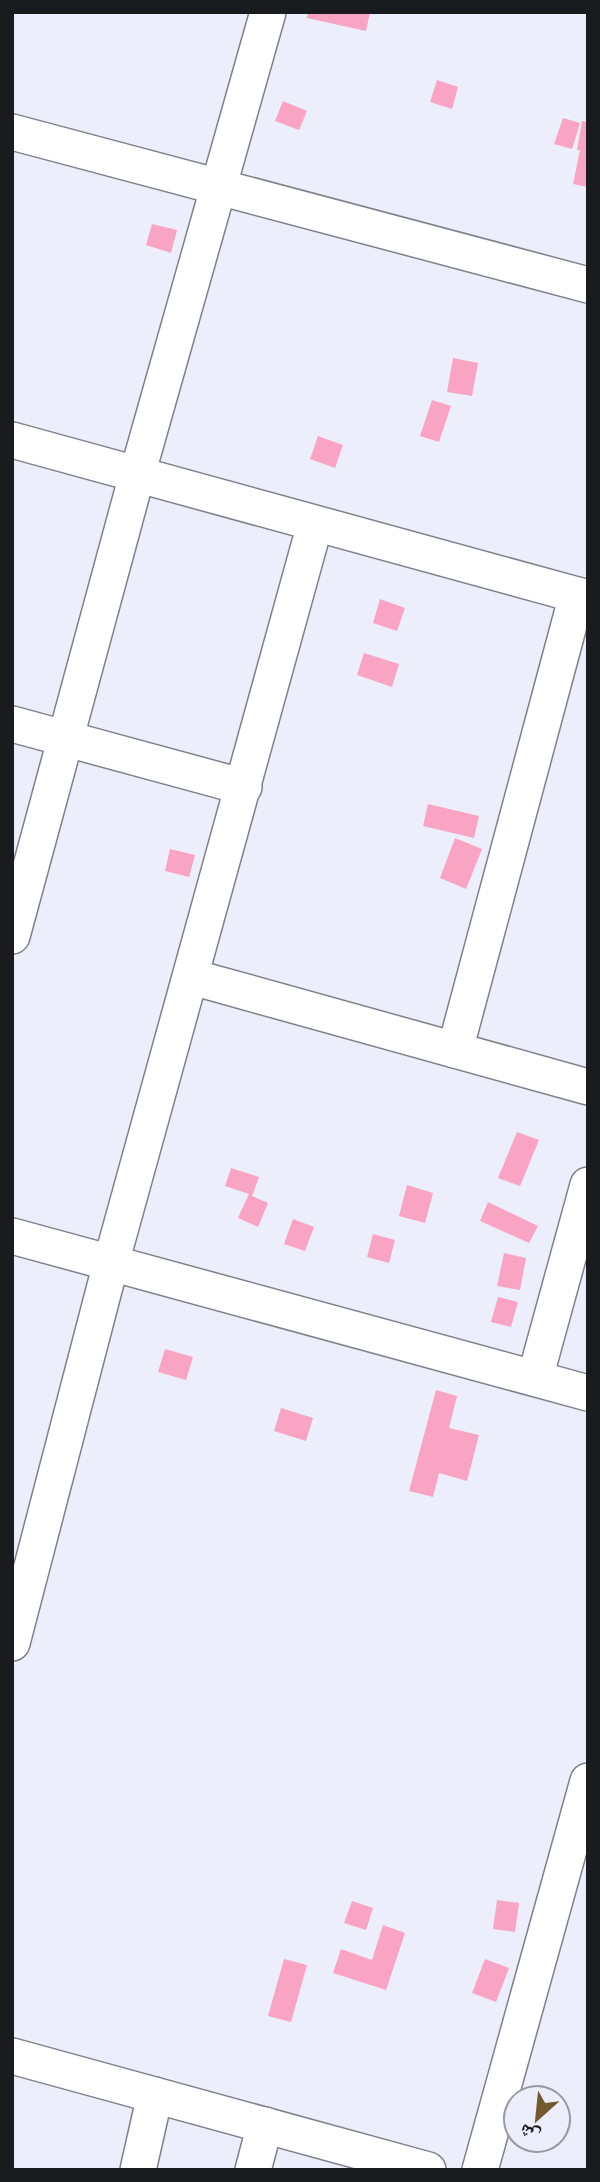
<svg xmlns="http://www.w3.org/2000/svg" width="600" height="2182" viewBox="0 0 600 2182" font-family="Manrope,'Noto Naskh Arabic',sans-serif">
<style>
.building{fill:#faa4c3}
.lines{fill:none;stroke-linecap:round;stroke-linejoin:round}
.minor-casing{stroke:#7d818b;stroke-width:38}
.minor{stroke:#fff;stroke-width:35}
</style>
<rect width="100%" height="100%" fill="#eceffb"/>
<g class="building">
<path d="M 308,12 L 370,12 L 366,31 L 307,18 Z"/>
<path d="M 437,80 L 458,87 L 452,109 L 430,102 Z"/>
<path d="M 283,101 L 307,111 L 299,130 L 275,121 Z"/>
<path d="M 563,118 L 580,123 L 572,149 L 554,144 Z"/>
<path d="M 582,121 L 588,122 L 588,187 L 573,184 L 580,150 L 577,150 Z"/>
<path d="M 152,224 L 177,230 L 171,253 L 146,245 Z"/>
<path d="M 453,358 L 478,363 L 472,396 L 447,392 Z"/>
<path d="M 432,400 L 451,406 L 439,442 L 420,436 Z"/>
<path d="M 318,436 L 343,445 L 335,468 L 310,459 Z"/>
<path d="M 380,599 L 405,608 L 397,631 L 373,623 Z"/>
<path d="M 364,653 L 399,664 L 392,687 L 357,675 Z"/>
<path d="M 428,804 L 479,816 L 474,838 L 423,826 Z"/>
<path d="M 455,838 L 482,849 L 466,889 L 440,878 Z"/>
<path d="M 170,849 L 195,855 L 189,877 L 165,871 Z"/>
<path d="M 517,1132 L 539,1140 L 520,1186 L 498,1178 Z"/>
<path d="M 231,1168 L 259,1177 L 252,1196 L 268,1203 L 258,1227 L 238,1218 L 249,1194 L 225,1186 Z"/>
<path d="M 407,1185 L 433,1193 L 425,1223 L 399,1216 Z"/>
<path d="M 488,1202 L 538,1226 L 529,1243 L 480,1221 Z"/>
<path d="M 293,1219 L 314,1227 L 305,1251 L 284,1244 Z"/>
<path d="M 373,1234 L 395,1240 L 389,1263 L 367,1257 Z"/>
<path d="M 504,1253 L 526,1258 L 520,1290 L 497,1286 Z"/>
<path d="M 498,1297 L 518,1302 L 511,1327 L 491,1322 Z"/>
<path d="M 165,1349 L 193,1357 L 186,1380 L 158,1372 Z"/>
<path d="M 436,1390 L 457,1396 L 449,1428 L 479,1435 L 467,1481 L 439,1473 L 433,1497 L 409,1491 Z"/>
<path d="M 281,1408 L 313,1418 L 306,1441 L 274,1431 Z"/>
<path d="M 497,1900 L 519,1903 L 515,1932 L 493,1929 Z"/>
<path d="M 352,1901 L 373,1908 L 366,1930 L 344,1923 Z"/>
<path d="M 383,1925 L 405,1933 L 386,1990 L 333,1973 L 341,1949 L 372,1960 Z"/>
<path d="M 284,1959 L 307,1965 L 291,2022 L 268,2016 Z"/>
<path d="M 485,1959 L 509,1968 L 496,2002 L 472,1993 Z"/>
</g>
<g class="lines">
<g class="minor-casing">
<g id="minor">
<path d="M 12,132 L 588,285"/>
<path d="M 12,440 L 588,598"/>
<path d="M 12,724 L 244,787"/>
<path d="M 12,936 L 137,475 L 268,12"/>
<path d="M 192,977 L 588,1087"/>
<path d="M 455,1050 L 577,595"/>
<path d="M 12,1236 L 588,1393"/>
<path d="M 535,1378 L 588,1185"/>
<path d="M 12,1643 L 111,1263 L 315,524"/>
<path d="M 12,2056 L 428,2170"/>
<path d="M 138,2170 L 155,2095"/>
<path d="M 253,2170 L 265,2125"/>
<path d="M 480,2170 L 588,1781"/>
</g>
</g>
<use href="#minor" class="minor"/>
</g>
<rect width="600" height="2182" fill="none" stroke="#1a1b1f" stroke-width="28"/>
<g transform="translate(537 2119) rotate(207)"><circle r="33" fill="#eceffb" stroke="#989aa3" stroke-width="2"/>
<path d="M0-5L12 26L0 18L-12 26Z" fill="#73592b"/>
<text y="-10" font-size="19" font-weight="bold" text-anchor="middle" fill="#1a1b1f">ش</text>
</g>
</svg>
